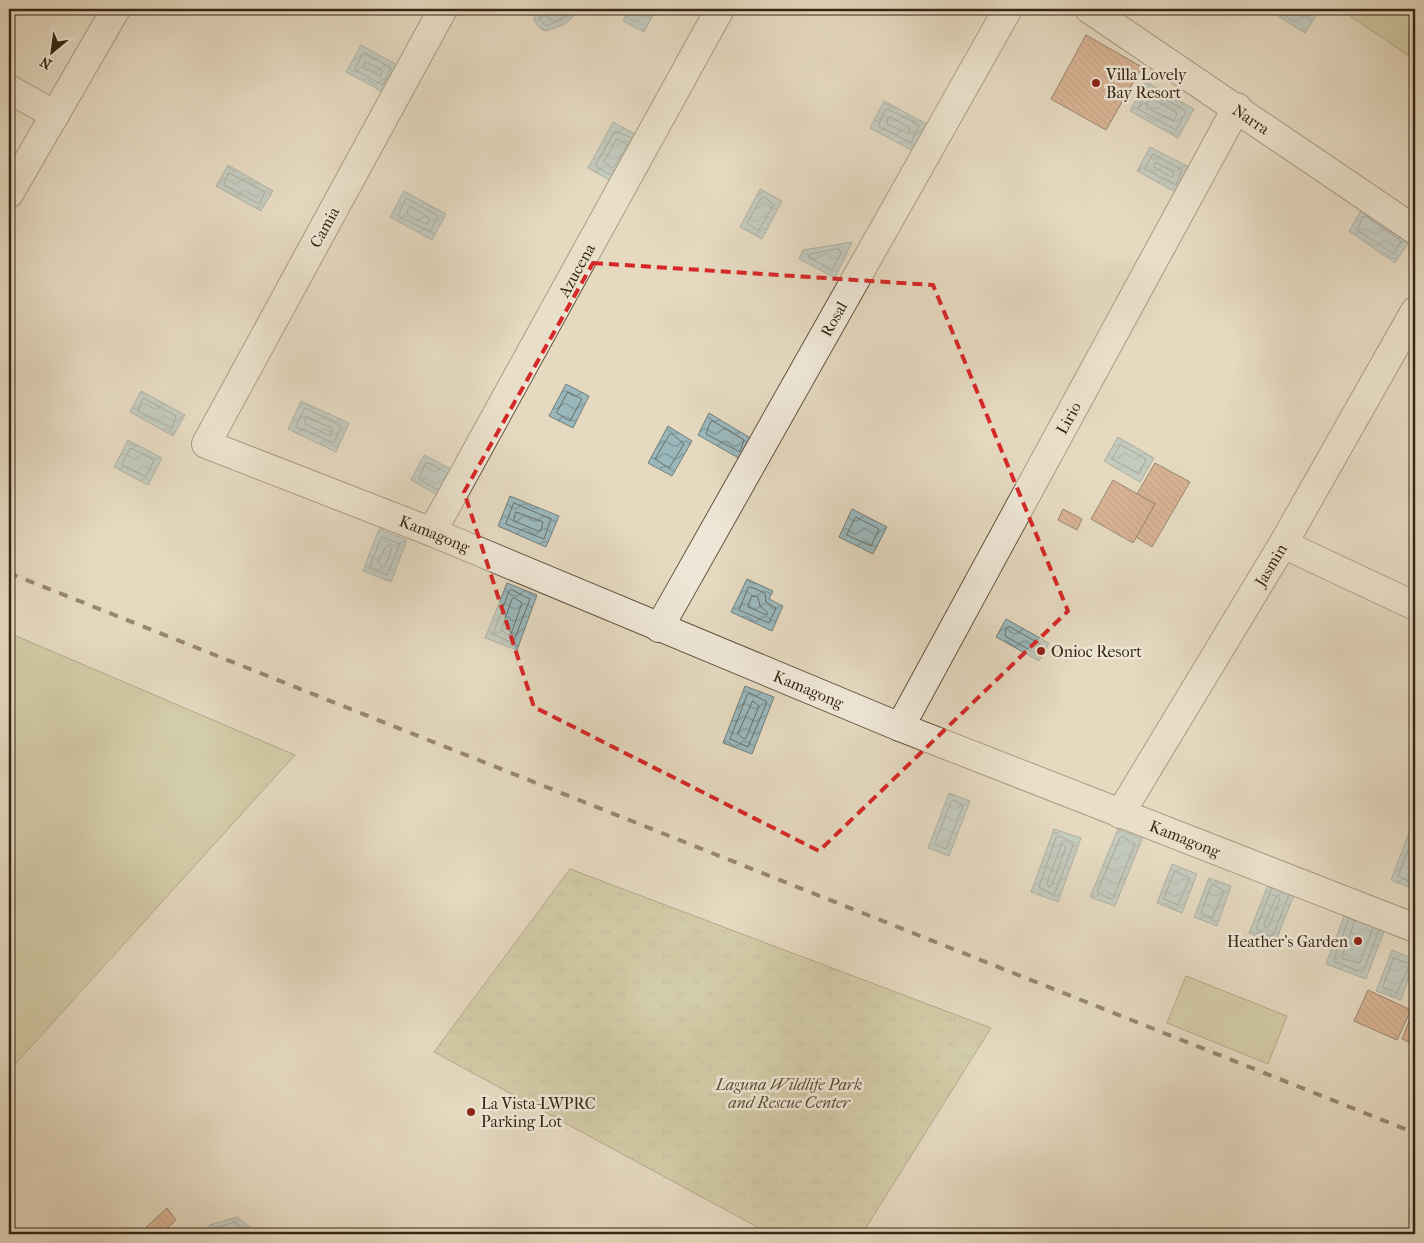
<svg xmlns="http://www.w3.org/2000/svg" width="1424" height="1243" viewBox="0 0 1424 1243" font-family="'IM FELL French Canon',serif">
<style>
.grass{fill:#bdbc8d;stroke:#7a7150}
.park{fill:url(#park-tufts);stroke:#7a7150}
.water{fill:url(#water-waves);stroke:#727e78}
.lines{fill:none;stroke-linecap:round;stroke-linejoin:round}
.shore{stroke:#686f68;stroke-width:1}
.building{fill:url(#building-back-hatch);stroke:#362613}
.minor-casing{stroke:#62533e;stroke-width:30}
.minor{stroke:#eee6d6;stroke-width:28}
.rail{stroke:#362613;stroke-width:4;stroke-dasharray:9 9;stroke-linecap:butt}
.marked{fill:none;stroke:#d62828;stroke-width:4;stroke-dasharray:10 6;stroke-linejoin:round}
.poi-dot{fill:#8f2418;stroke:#eee6d6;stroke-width:2}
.labels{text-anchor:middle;stroke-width:5;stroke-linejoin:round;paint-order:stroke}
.poi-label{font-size:16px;fill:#362613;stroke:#eee6d6;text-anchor:start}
.street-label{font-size:16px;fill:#362613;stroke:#eee6d6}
.park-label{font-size:16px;font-style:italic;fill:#584c32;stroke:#eee6d6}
</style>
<defs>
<pattern id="park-tufts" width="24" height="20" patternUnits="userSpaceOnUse" patternTransform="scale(1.25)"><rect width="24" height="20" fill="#bdbc8d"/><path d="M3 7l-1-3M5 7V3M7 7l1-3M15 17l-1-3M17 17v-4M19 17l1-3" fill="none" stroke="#a3a179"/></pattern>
<pattern id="water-waves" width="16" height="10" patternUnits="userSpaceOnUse" patternTransform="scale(1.25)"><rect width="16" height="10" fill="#9ab8bc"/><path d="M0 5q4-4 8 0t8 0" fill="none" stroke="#7e9598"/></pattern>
<pattern id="building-back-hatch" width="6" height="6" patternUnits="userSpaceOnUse" patternTransform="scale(1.25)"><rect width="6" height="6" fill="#ca865f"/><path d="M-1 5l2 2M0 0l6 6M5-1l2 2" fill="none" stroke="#a56d4d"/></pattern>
</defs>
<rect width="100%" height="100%" fill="#e5d9c0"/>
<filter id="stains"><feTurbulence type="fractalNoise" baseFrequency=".004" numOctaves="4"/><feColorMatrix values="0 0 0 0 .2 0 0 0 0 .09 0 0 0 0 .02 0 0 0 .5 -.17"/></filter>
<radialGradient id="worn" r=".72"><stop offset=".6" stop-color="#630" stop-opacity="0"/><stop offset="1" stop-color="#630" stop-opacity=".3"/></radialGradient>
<g class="grass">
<path d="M 1340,9 L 1415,9 L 1415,60 Z"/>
<path d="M 9,633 L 295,755 L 9,1071 Z"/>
<path d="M 1186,976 L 1287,1016 L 1268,1064 L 1167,1023 Z"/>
</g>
<path class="park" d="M 570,869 L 991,1028 L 862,1234 L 770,1234 L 434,1052 Z"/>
<g class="water">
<path d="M 538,9 L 576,9 L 576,14 L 565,24 L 546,31 L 541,29 L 534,21 L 535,11 Z"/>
<path d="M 629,9 L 656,9 L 644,32 L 623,21 Z"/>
<path d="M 1278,9 L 1308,9 L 1317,14 L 1305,33 L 1275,14 Z"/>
<path d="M 361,45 L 399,66 L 385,93 L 346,72 Z"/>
<path d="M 1146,82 L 1194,109 L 1178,138 L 1130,111 Z"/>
<path d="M 884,101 L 927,124 L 913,151 L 870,128 Z"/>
<path d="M 613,122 L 644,139 L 618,185 L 588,168 Z"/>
<path d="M 1150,147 L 1191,168 L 1177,193 L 1137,171 Z"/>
<path d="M 228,165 L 273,191 L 261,211 L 216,186 Z"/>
<path d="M 760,189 L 782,201 L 762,239 L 740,227 Z"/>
<path d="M 404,191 L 446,214 L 432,240 L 390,217 Z"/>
<path d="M 1363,207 L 1410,240 L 1395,263 L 1349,231 Z"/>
<path d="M 852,242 L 835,278 L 799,259 L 803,250 Z"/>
<path d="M 566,384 L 589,396 L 573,428 L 549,416 Z"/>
<path d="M 141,391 L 185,415 L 173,436 L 130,412 Z"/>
<path d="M 301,401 L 349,423 L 336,452 L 288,429 Z"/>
<path d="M 709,413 L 752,439 L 742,460 L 698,435 Z"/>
<path d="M 668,426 L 692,441 L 672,476 L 648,463 Z"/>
<path d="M 1118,437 L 1154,458 L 1140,482 L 1104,461 Z"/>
<path d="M 128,440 L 162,458 L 148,485 L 114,467 Z"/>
<path d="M 424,455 L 464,476 L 450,502 L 411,480 Z"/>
<path d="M 510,496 L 559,516 L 546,547 L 498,526 Z"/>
<path d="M 852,509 L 887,527 L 873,554 L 839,537 Z"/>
<path d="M 379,529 L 407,540 L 391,582 L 363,571 Z"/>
<path d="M 747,579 L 773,591 L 769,599 L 783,606 L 772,631 L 731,612 Z"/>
<path d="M 507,583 L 537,595 L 517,650 L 485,638 Z"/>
<path d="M 1006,619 L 1049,643 L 1039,661 L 996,637 Z"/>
<path d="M 745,686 L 774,697 L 752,754 L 723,743 Z"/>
<path d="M 949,793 L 970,801 L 949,856 L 928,848 Z"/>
<path d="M 1412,825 L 1415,826 L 1415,890 L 1391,880 Z"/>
<path d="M 1054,829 L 1081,838 L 1058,902 L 1031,892 Z"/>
<path d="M 1118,829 L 1142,839 L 1115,906 L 1090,897 Z"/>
<path d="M 1172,864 L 1197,874 L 1182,913 L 1157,903 Z"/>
<path d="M 1209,878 L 1231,886 L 1217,926 L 1194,917 Z"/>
<path d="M 1270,880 L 1296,890 L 1275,943 L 1249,933 Z"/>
<path d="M 1349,903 L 1389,918 L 1366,979 L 1326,964 Z"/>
<path d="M 1392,950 L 1415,959 L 1401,1000 L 1376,991 Z"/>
<path d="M 237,1217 L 258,1234 L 200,1234 L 210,1225 Z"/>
</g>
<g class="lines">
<g class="shore">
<path d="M 541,9 L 540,19 L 546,26 C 556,22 568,19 571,9"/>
<path d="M 364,53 L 391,68 L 383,85 L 355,70 Z"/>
<path d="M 365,62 L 382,70 L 381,76 L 363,68 Z"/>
<path d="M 1149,90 L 1186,111 L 1176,130 L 1138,109 Z"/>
<path d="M 1152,98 L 1177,113 L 1174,121 L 1147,108 L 1146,105 Z"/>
<path d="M 888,109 L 919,125 L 911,143 L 878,126 L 885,110 Z"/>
<path d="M 891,117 L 910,128 L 909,134 L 887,124 L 888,118 Z"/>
<path d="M 617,139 L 628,145 L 613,168 L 604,162 Z"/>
<path d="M 1153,154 L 1182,170 L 1176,185 L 1145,169 Z"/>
<path d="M 1157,163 L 1173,172 L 1174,176 L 1171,177 L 1154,167 L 1154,164 Z"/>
<path d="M 229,173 L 265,192 L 260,203 L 257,203 L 224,185 Z"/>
<path d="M 611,175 L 597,167 L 596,164 L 615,131 L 632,138"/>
<path d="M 764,197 L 774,205 L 758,231 L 747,223 L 761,198 Z"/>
<path d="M 408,199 L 438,216 L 430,232 L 398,216 L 405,200 Z"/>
<path d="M 411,207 L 429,218 L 428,223 L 425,224 L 407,214 L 408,209 Z"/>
<path d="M 1366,216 L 1401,241 L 1394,254 L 1357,230 L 1363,217 Z"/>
<path d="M 839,249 L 841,253 L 832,270 L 808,257 L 810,254 Z"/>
<path d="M 568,392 L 582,399 L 570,421 L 557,413 Z"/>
<path d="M 145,399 L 176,416 L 172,428 L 138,411 L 142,400 Z"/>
<path d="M 305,408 L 341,426 L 334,443 L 296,427 Z"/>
<path d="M 306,417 L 332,428 L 331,435 L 328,435 L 305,424 Z"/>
<path d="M 713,421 L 744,440 L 740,452 L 706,434 L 710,423 Z"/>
<path d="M 672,434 L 684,444 L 669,468 L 655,459 L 669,435 Z"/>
<path d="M 1121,445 L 1146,459 L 1139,474 L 1112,459 Z"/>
<path d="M 131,448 L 154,460 L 146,477 L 122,465 Z"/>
<path d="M 438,490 L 419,479 L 425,464 L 429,463 L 447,473"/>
<path d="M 514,503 L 551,519 L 544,539 L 506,524 Z"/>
<path d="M 516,512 L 543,522 L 541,530 L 538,531 L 514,521 Z"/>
<path d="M 856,517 L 879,529 L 871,546 L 847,535 Z"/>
<path d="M 382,537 L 400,544 L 387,575 L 370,567 Z"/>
<path d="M 387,545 L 392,549 L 385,565 L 383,567 L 378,563 Z"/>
<path d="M 751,587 L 765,593 L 766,602 L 776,608 L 769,623 L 739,610 L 748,588 Z"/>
<path d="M 512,590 L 530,599 L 513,643 L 493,634 L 509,591 Z"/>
<path d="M 752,596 L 758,597 L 760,606 L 767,612 L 767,615 L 748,607 Z"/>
<path d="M 515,598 L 522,603 L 511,634 L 508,635 L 501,630 L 512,599 Z"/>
<path d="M 1010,627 L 1040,644 L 1038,652 L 1035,653 L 1005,636 L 1006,628 Z"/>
<path d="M 750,693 L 767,702 L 748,747 L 730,739 L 747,695 Z"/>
<path d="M 753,701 L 759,706 L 746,738 L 744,739 L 738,734 Z"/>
<path d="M 954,800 L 963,806 L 947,847 L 945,849 L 935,843 L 951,802 Z"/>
<path d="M 1415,832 L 1398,876 L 1415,885"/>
<path d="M 1059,836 L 1074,843 L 1054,895 L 1039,887 L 1056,838 Z"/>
<path d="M 1123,837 L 1135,844 L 1113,898 L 1110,899 L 1097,892 L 1120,838 Z"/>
<path d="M 1062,844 L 1066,847 L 1052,885 L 1049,887 L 1047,883 Z"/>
<path d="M 1175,871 L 1190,878 L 1178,905 L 1164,899 Z"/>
<path d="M 1214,885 L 1224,891 L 1212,918 L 1201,913 L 1211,886 Z"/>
<path d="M 1272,888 L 1256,929 L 1270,936 L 1273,935 L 1289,895"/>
<path d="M 1277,896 L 1280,899 L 1269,926 L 1266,928 L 1264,925 Z"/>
<path d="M 1349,918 L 1334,959 L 1335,962 L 1363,972 L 1379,930"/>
<path d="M 1355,921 L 1342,956 L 1343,959 L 1360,963 L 1373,928"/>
<path d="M 1394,958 L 1410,964 L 1397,993 L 1383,987 Z"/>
<path d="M 207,1234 L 213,1229 L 235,1222 L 250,1234"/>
</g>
</g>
<g class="building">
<path d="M 1086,35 L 1142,67 L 1106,130 L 1051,99 Z"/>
<path d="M 1155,463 L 1190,482 L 1152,547 L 1136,537 L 1155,504 L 1137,494 Z"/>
<path d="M 1113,480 L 1155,504 L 1133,543 L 1091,519 Z"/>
<path d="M 1063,509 L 1082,519 L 1077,530 L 1058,520 Z"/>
<path d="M 1368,990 L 1411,1010 L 1397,1040 L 1354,1021 Z"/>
<path d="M 1415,1006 L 1415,1045 L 1402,1039 Z"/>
<path d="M 167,1208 L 176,1220 L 161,1234 L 139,1234 Z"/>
</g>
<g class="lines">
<g class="minor-casing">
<g id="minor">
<path id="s1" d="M 443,9 L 206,444 L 432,532 L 900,727 L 1415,928"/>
<path id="s2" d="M 1089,9 L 1415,230"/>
<path d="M 9,89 L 55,115"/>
<path d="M 9,194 L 116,9"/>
<path id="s3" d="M 432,532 L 720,9"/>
<path d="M 1283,544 L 1415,606"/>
<path id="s4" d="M 659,628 L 1008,9"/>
<path id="s5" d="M 900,727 L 1237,107"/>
<path id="s6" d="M 1120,814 L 1283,544 L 1415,311"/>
</g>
</g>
<use href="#minor" class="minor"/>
<path class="rail" d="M 9,573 L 1415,1133"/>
</g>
<path d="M0 0H1424V1243H0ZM 593,263 L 933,285 L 1068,611 L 819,851 L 534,707 L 464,492 Z" fill="#e5d9c0" fill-opacity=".55" fill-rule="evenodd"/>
<path class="marked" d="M 593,263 L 933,285 L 1068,611 L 819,851 L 534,707 L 464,492 Z"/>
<g class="poi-dot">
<circle cx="1096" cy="83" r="5"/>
<circle cx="1041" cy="651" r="5"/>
<circle cx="1358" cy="941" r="5"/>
<circle cx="471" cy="1112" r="5"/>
</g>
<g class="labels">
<g class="poi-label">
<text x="1106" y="80">Villa Lovely<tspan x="1106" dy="18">Bay Resort</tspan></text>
<text x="1051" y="657">Onioc Resort</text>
<text x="1348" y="947" text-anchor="end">Heather's Garden</text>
<text x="481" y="1109">La Vista-LWPRC<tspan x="481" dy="18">Parking Lot</tspan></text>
</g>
<g class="street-label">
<text dy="6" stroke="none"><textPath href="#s2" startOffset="196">Narra</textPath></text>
<text transform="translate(324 227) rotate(-61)" y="6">Camia</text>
<text dy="6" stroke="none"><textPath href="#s3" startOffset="299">Azucena</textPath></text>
<text dy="6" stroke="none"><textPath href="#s4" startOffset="355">Rosal</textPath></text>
<text dy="6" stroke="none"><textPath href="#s5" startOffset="352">Lirio</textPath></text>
<text dy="6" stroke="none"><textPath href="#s1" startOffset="741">Kamagong</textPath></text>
<text dy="6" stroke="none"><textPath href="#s6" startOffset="291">Jasmin</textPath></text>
<text dy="6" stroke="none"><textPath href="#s1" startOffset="1146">Kamagong</textPath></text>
<text dy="6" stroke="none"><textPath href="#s1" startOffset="1551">Kamagong</textPath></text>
</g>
<g class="park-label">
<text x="789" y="1090">Laguna Wildlife Park<tspan x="789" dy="18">and Rescue Center</tspan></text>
</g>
</g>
<rect width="1424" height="1243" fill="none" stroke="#e5d9c0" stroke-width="30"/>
<rect x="10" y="10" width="1404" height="1223" fill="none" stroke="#362613" stroke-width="2.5"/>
<rect x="15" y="15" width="1394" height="1213" fill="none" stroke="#362613"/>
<g transform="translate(52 52) rotate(209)" stroke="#eee6d6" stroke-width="4" paint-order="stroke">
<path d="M0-4L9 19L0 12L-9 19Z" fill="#362613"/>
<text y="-8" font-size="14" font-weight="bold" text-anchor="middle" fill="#362613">N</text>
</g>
<rect width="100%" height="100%" filter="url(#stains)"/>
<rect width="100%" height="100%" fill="url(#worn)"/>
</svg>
